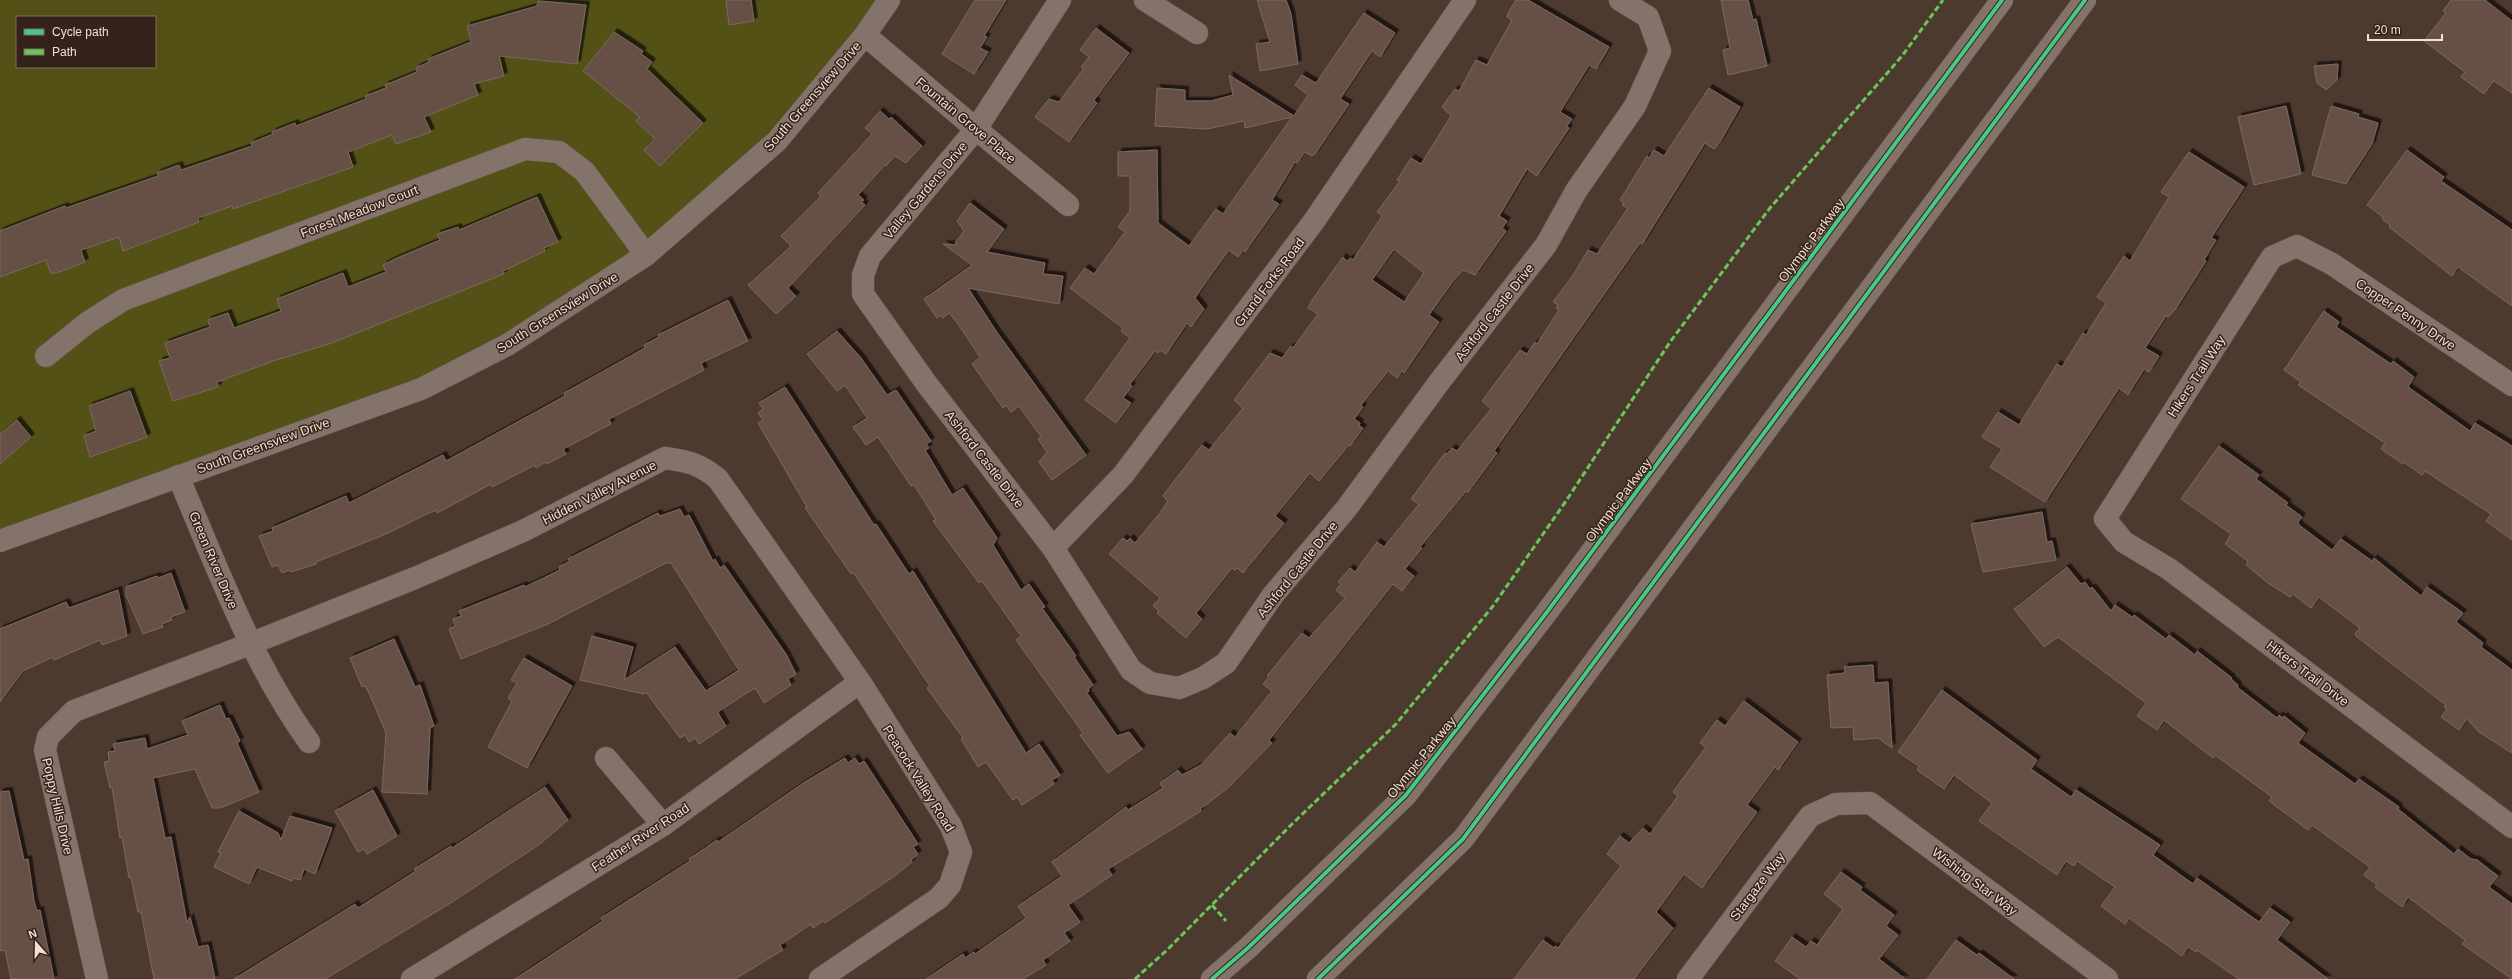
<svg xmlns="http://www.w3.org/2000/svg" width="2512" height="979" viewBox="0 0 2512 979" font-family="Arial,sans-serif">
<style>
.green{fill:#535116;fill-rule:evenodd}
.building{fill:#665044;stroke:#7a695f;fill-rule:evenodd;filter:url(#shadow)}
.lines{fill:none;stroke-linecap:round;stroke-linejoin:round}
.street-casing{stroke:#68574d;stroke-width:23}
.secondary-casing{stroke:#68574d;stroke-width:23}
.street{stroke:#83736a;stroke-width:22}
.secondary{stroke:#83736a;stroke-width:22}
.quiet{stroke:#6ac65a;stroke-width:3;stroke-dasharray:6 3;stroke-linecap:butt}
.cycleway-casing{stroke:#34231a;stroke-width:6}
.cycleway{stroke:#46c982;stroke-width:4}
.labels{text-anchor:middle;stroke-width:3;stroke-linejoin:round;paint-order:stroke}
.street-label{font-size:13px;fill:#f5ded2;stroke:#34231a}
</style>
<defs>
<filter id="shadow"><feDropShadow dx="3.5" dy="-3.5" stdDeviation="0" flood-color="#0009"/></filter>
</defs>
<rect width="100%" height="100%" fill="#4d3a2f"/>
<path class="green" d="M 0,0 L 890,0 L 716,198 L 455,372 L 0,542 ZM 17,17 L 155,17 L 155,67 L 17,67 Z"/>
<g class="building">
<path d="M 726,0 L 751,0 L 754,21 L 729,25 Z"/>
<path d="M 975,0 L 1006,0 L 984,36 L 987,37 L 980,48 L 988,52 L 974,74 L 942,54 Z"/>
<path d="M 1257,0 L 1286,0 L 1291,14 L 1298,64 L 1260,71 L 1256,44 L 1270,42 Z"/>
<path d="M 1516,0 L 1528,0 L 1609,47 L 1596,69 L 1589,65 L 1560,112 L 1572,119 L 1567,126 L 1569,128 L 1537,176 L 1527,169 L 1499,216 L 1507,221 L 1502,228 L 1506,231 L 1475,275 L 1463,270 L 1453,281 L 1429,315 L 1439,322 L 1404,373 L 1402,371 L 1397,378 L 1388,371 L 1361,405 L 1363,407 L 1354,419 L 1360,423 L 1359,426 L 1363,428 L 1350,446 L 1349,445 L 1319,481 L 1310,473 L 1275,516 L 1284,523 L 1243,573 L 1237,568 L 1235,570 L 1232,568 L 1196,613 L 1202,619 L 1186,638 L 1157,613 L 1159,611 L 1153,606 L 1160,598 L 1109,554 L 1123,538 L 1127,541 L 1130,538 L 1135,543 L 1160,513 L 1168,501 L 1163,496 L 1165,493 L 1202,445 L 1209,450 L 1243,408 L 1234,400 L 1270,353 L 1282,358 L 1291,346 L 1293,348 L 1318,314 L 1308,308 L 1312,300 L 1343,257 L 1347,261 L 1350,258 L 1353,260 L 1382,216 L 1377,212 L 1400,181 L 1397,180 L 1411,158 L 1421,164 L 1451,116 L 1442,107 L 1455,89 L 1459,91 L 1476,60 L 1487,65 L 1512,20 L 1507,17 L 1508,13 ZM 1394,249 L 1424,273 L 1404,302 L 1372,280 Z"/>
<path d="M 1721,0 L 1748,0 L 1753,20 L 1756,19 L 1767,66 L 1728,75 L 1723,50 L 1730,48 Z"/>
<path d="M 2451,0 L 2485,0 L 2512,21 L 2512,93 L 2494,81 L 2484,94 L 2461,77 L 2465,72 L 2424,41 L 2446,13 L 2443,11 Z"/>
<path d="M 538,1 L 586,5 L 577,64 L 499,56 L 504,76 L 474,84 L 478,95 L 424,117 L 431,132 L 396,144 L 392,135 L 348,152 L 353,167 L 233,209 L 232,206 L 198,218 L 199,222 L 123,251 L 119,237 L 81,250 L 85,262 L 62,271 L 51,274 L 46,260 L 0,277 L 0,231 L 65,206 L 66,208 L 158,176 L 157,173 L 179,165 L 181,170 L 252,146 L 251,143 L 273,134 L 272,132 L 295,123 L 296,126 L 366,99 L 365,96 L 386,88 L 385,85 L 417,72 L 416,68 L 429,62 L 428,59 L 471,42 L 467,26 L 537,6 Z"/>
<path d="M 1364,13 L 1395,33 L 1380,57 L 1372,51 L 1340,99 L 1349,104 L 1315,154 L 1312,156 L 1305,152 L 1297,163 L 1295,162 L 1272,200 L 1279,204 L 1245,252 L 1243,250 L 1238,257 L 1229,250 L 1203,286 L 1195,298 L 1204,309 L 1191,327 L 1187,323 L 1166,354 L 1160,350 L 1158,353 L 1155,351 L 1130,384 L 1132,386 L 1123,398 L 1131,403 L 1116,423 L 1085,400 L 1130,338 L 1121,331 L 1123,328 L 1070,288 L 1085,268 L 1094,274 L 1125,232 L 1118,227 L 1130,211 L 1130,176 L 1118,176 L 1118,152 L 1157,150 L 1158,223 L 1189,246 L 1216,209 L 1223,214 L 1292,117 L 1245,128 L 1244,121 L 1207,129 L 1155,126 L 1157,88 L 1185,90 L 1185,101 L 1211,101 L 1233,95 L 1229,75 L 1294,116 L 1308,95 L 1295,85 L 1302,75 L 1316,83 Z"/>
<path d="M 1096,28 L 1129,53 L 1094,100 L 1097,103 L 1069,142 L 1035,117 L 1049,99 L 1059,102 L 1084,68 L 1081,67 L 1089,57 L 1080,50 Z"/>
<path d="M 614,32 L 643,51 L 641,54 L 652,62 L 647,69 L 703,123 L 660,166 L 644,150 L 655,139 L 636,121 L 640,117 L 583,71 Z"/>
<path d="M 2338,64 L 2337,80 L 2326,90 L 2317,83 L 2314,66 Z"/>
<path d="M 1709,88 L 1740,107 L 1720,142 L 1714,149 L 1705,143 L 1642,244 L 1640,243 L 1494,451 L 1497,453 L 1468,492 L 1466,491 L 1420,547 L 1422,548 L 1405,569 L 1414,576 L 1402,591 L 1393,584 L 1269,740 L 1272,743 L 1228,788 L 1200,809 L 1201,811 L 1108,869 L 1112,875 L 1068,905 L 1080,922 L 1064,933 L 1070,941 L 1043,960 L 1046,965 L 1023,979 L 926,979 L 963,954 L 965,958 L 974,952 L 975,954 L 1026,918 L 1018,906 L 1062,876 L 1052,862 L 1126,807 L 1128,810 L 1163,788 L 1160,783 L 1178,770 L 1182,775 L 1201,765 L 1230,733 L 1235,737 L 1272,691 L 1263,684 L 1269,677 L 1267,676 L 1302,633 L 1309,638 L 1345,598 L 1336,590 L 1341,584 L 1338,582 L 1350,568 L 1355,572 L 1377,542 L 1384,547 L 1419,504 L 1411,499 L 1445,453 L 1447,454 L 1452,448 L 1457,451 L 1491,409 L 1482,401 L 1520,350 L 1527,354 L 1535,342 L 1537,344 L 1559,310 L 1556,308 L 1558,305 L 1553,302 L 1574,274 L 1588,250 L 1597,254 L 1628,208 L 1622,205 L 1624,203 L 1620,200 L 1647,156 L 1649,158 L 1654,150 L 1664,156 Z"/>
<path d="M 2286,106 L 2301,174 L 2254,185 L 2238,117 Z"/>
<path d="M 2331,106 L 2359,114 L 2358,117 L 2378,123 L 2372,144 L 2346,184 L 2312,175 Z"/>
<path d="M 880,111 L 889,119 L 891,117 L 922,146 L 906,163 L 895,156 L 886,166 L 885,165 L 858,195 L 864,200 L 862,202 L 865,205 L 788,288 L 796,296 L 776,314 L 748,285 L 791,246 L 781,236 L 821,196 L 818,193 L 872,134 L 865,128 Z"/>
<path d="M 2407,150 L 2444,177 L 2441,181 L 2512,230 L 2512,306 L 2458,267 L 2452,276 L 2389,227 L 2390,225 L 2382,219 L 2383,217 L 2367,205 Z"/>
<path d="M 2189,152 L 2244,187 L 2211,238 L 2216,240 L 2204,260 L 2206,261 L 2175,310 L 2168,317 L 2166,316 L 2145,348 L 2159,356 L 2149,372 L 2144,369 L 2128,395 L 2119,388 L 2045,502 L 1990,467 L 2002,449 L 1982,437 L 1998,412 L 2019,425 L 2057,364 L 2062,367 L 2083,333 L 2086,335 L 2106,303 L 2097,297 L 2124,256 L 2130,261 L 2169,197 L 2161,192 Z"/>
<path d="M 537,197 L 558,242 L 544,248 L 545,251 L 503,271 L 504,274 L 332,343 L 273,361 L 217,382 L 218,387 L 173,401 L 159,361 L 170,358 L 165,343 L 210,327 L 208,320 L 228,313 L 234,328 L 281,311 L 277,299 L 343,273 L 348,287 L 386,272 L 383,265 L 397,258 L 440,240 L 437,234 L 458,227 L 459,230 Z"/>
<path d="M 970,203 L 1004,229 L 987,252 L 1045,263 L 1043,274 L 1063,276 L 1059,304 L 968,288 L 996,331 L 1086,455 L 1052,480 L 1039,462 L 1047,452 L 1038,439 L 1041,437 L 1019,406 L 1011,412 L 1006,405 L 1003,408 L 972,364 L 980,357 L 958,324 L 949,313 L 943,318 L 941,315 L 937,318 L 924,299 L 972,265 L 943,244 L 958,245 L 955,243 L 964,231 L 957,221 Z"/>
<path d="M 728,300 L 748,341 L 701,363 L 704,370 L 609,419 L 611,424 L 563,449 L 566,454 L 547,464 L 546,462 L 536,468 L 535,465 L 492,487 L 491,484 L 437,513 L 436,510 L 427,514 L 386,534 L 316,562 L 316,564 L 291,572 L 289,570 L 282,573 L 278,565 L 272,567 L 259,536 L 273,531 L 272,528 L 346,496 L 349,503 L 443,455 L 446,461 L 565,396 L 564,393 L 645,348 L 644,345 L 659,337 L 658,335 Z"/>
<path d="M 2324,311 L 2339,322 L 2336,327 L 2391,364 L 2393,361 L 2414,377 L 2408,387 L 2470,431 L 2475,423 L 2512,446 L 2512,540 L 2486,521 L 2491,514 L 2425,471 L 2422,475 L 2404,462 L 2403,464 L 2381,449 L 2385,443 L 2298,385 L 2301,382 L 2284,370 Z"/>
<path d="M 837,331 L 861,358 L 887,395 L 896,390 L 931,441 L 926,444 L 929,448 L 925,450 L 952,495 L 963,488 L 997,538 L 993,545 L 1021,590 L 1029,584 L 1045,607 L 1042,608 L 1076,656 L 1074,657 L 1093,685 L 1088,689 L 1089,691 L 1087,693 L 1117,736 L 1129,732 L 1142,749 L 1108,773 L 1080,735 L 1083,733 L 1016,640 L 1021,636 L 982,581 L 979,583 L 933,521 L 936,520 L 914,485 L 911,486 L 878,437 L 866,445 L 853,427 L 867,418 L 845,385 L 837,391 L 807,354 Z"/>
<path d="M 785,387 L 874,525 L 876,524 L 909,574 L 913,571 L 1026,753 L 1039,744 L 1060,775 L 1052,780 L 1054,784 L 1022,805 L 1017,797 L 1013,800 L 986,762 L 978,767 L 961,739 L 963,738 L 927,688 L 930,686 L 853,572 L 851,574 L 805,508 L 807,507 L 758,423 L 763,420 L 758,413 L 763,409 L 759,403 Z"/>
<path d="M 130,391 L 147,437 L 90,457 L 84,436 L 96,431 L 89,406 Z"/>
<path d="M 17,420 L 31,437 L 0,464 L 0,434 Z"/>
<path d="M 2219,446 L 2259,475 L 2256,479 L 2288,503 L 2286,505 L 2302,517 L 2298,522 L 2299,525 L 2332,550 L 2341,539 L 2372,561 L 2374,558 L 2421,596 L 2427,587 L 2463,613 L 2456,622 L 2483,643 L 2481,647 L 2512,670 L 2512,753 L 2479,732 L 2467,719 L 2459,730 L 2441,717 L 2447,709 L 2444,707 L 2446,705 L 2357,637 L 2355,634 L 2360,628 L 2319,597 L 2311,608 L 2293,594 L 2290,597 L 2268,583 L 2246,565 L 2248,561 L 2225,544 L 2231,534 L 2181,499 Z"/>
<path d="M 680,509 L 684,517 L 689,515 L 713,561 L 715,559 L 720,568 L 724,565 L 786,654 L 796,674 L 788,679 L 791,685 L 764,703 L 756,689 L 753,689 L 719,711 L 718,713 L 726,726 L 699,744 L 695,738 L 689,742 L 685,735 L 680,738 L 646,692 L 644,694 L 580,680 L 592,636 L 633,647 L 624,680 L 675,647 L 706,691 L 739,670 L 671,563 L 666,563 L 548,624 L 461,659 L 449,629 L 455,626 L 453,619 L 461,616 L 459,611 L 524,585 L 525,587 L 560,570 L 559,567 L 570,561 L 568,559 L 658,513 L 660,516 Z"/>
<path d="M 2042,512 L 2047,542 L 2052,541 L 2056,560 L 1983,572 L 1971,524 Z"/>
<path d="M 2067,567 L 2081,584 L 2085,582 L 2090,589 L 2092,587 L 2111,611 L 2115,605 L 2132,617 L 2134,615 L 2166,639 L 2169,635 L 2195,655 L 2197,651 L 2232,678 L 2231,679 L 2238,685 L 2237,687 L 2277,718 L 2279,715 L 2283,718 L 2284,716 L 2305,733 L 2298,743 L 2355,784 L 2359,779 L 2399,807 L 2398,809 L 2454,854 L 2458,849 L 2471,859 L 2477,860 L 2498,876 L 2489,887 L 2512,904 L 2512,979 L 2462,944 L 2465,940 L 2408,897 L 2402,907 L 2375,887 L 2377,885 L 2364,875 L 2370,867 L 2312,825 L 2308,830 L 2269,801 L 2272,797 L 2215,755 L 2213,758 L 2164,720 L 2157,730 L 2137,716 L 2146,703 L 2058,637 L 2044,647 L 2014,609 Z"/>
<path d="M 171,573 L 185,612 L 171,617 L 172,620 L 162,624 L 163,627 L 143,634 L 126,595 L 126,587 L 157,576 L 158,578 Z"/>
<path d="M 118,590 L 127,636 L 102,645 L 100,640 L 54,660 L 53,657 L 23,671 L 0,702 L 0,629 L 66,602 L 69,608 Z"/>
<path d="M 394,639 L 415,687 L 420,685 L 434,726 L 430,728 L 427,794 L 382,792 L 386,733 L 370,695 L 365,686 L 362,687 L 350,658 Z"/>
<path d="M 524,658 L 572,686 L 527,768 L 488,747 L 512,701 L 508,698 L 517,683 L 511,680 Z"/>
<path d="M 1873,665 L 1874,683 L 1888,682 L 1892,748 L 1878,738 L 1854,740 L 1853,727 L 1831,728 L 1827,675 L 1845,673 L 1844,667 Z"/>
<path d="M 1942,690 L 2037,760 L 2031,769 L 2071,797 L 2076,790 L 2160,845 L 2153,855 L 2193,884 L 2197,878 L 2259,922 L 2270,908 L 2290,922 L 2277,940 L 2328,979 L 2239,979 L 2197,950 L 2196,952 L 2188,947 L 2182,956 L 2129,918 L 2125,924 L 2101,906 L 2115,887 L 2077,861 L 2074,866 L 2066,861 L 2057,875 L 1979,821 L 1992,803 L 1954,775 L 1944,789 L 1917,770 L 1919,766 L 1898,752 Z"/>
<path d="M 1744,701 L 1798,742 L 1778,770 L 1775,767 L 1747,805 L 1757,812 L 1702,888 L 1684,874 L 1656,912 L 1673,928 L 1634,979 L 1514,979 L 1543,940 L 1554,948 L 1555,946 L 1558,948 L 1621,866 L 1607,854 L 1620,836 L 1629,843 L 1643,828 L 1650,834 L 1678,796 L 1673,792 L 1706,747 L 1700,743 L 1717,720 L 1725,726 Z"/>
<path d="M 220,705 L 226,719 L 229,718 L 240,741 L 237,743 L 259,792 L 220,808 L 212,808 L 195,769 L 153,778 L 165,838 L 171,837 L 187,923 L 190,917 L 198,947 L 208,945 L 215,979 L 154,979 L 141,912 L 138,912 L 131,878 L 129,878 L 122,837 L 120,838 L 112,787 L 110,788 L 104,762 L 109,761 L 108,752 L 115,751 L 113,744 L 145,738 L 147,749 L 188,735 L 182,721 Z"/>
<path d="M 845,758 L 848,763 L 855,758 L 859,764 L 864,761 L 918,844 L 913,847 L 918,854 L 911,860 L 912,862 L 896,875 L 825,923 L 823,921 L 813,928 L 811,924 L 780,945 L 783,950 L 735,979 L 515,979 L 603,921 L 601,918 L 690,861 L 689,859 L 717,840 L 718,842 L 805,782 Z"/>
<path d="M 545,787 L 568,820 L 540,844 L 449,904 L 325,979 L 234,979 L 355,904 L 358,908 L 416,871 L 414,869 L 451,846 L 452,848 Z"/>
<path d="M 373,790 L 397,836 L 367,854 L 364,849 L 358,852 L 335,811 Z"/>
<path d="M 9,791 L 24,860 L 28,859 L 34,901 L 37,911 L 40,910 L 54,979 L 11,979 L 5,950 L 0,951 L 0,792 Z"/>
<path d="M 239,811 L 278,833 L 281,840 L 290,816 L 332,828 L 315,874 L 304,869 L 300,880 L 293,878 L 292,881 L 257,867 L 249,884 L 214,867 L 221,853 L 218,852 Z"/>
<path d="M 1841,872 L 1862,887 L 1860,890 L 1894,915 L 1886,926 L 1898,935 L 1879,959 L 1905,979 L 1800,979 L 1775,961 L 1792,937 L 1806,947 L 1811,941 L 1817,945 L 1843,909 L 1824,894 Z"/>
<path d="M 1956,940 L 1977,955 L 1979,953 L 2014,979 L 1927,979 Z"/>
</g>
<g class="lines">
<g class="street-casing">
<g id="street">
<path d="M 1060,0 L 976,129 L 870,256 L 863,275 L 863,294 L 926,383 L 1053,548 L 1131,670 L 1150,683 L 1179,688 L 1203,678 L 1226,663 L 1273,595 L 1346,509 L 1440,381 L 1546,245 L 1576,191 L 1635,106 L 1660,51 L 1648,17 L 1620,0"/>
<path d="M 1145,0 L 1197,33"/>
<path d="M 976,129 L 1068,205"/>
<path d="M 46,356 L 87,323 L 123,300 L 525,149 L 559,152 L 585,172 L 646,255"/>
<path d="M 2512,385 L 2332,264 L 2297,246 L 2272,257 L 2105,519 L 2124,542 L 2169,569 L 2512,827"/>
<path d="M 178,476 C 217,567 251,661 309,742"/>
<path d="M 1053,548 L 1123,475 L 1314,221 L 1465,0"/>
<path d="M 606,758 L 663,825"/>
<path d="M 97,979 L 45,750 L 48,737 L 74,711 L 250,644 L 415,578 L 523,531 L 665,458 C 688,461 700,464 718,479 L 860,682 L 951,826 L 961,852 L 950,885 L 939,898 L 820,979"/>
<path d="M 412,979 L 663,825 L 860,682"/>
<path d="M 1688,979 L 1810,816 L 1836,804 L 1870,803 L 2107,979"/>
</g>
</g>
<g class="secondary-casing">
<g id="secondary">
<path d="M 865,35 L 976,129"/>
<path d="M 0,541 L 421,389 L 507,345 L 646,255 L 777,141 L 865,35 L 889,0"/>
<path d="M 1212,979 L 1249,947 L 1406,795 L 1547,612 L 2002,0"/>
<path d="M 1318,979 L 1463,839 L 2085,0"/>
</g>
</g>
<use href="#street" class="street"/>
<use href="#secondary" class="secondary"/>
<g class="quiet">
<path d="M 1212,905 L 1226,921"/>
<path d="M 1135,979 L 1167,950 L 1291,825 L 1396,724 L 1493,606 L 1566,501 L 1670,342 L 1770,208 L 1902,56 L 1943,0"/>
</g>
<g class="cycleway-casing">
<g id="cycleway">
<path d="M 1212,979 L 1249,947 L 1406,795 L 1547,612 L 2002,0"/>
<path d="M 1318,979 L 1463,839 L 2085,0"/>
</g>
</g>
<use href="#cycleway" class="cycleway"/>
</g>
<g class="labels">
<g class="street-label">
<text transform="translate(812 96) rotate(-49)" y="5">South Greensview Drive</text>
<text transform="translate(966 120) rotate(40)" y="5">Fountain Grove Place</text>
<text transform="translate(925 190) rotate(-50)" y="5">Valley Gardens Drive</text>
<text transform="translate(359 211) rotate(-21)" y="5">Forest Meadow Court</text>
<text transform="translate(1811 240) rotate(-53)" y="5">Olympic Parkway</text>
<text transform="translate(1269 282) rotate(-53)" y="5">Grand Forks Road</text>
<text transform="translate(557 312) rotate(-32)" y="5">South Greensview Drive</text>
<text transform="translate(1494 312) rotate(-52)" y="5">Ashford Castle Drive</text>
<text transform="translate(2406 314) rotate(34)" y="5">Copper Penny Drive</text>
<text transform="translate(2196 376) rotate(-57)" y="5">Hikers Trail Way</text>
<text transform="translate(263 445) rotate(-20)" y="5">South Greensview Drive</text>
<text transform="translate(985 459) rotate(52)" y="5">Ashford Castle Drive</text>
<text transform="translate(599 492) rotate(-27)" y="5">Hidden Valley Avenue</text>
<text transform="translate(1618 500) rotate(-53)" y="5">Olympic Parkway</text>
<text transform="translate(214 560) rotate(67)" y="5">Green River Drive</text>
<text transform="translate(1297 569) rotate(-51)" y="5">Ashford Castle Drive</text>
<text transform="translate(2308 673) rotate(37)" y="5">Hikers Trail Drive</text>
<text transform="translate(1421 757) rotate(-51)" y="5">Olympic Parkway</text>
<text transform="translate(919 778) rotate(58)" y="5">Peacock Valley Road</text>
<text transform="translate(58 806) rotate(77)" y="5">Poppy Hills Drive</text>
<text transform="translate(640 837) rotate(-33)" y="5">Feather River Road</text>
<text transform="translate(1975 881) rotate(37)" y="5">Wishing Star Way</text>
<text transform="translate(1757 886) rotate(-53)" y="5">Stargaze Way</text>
</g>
</g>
<rect x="16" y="16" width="140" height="52" fill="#34231a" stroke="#816e64"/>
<rect x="24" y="29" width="20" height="6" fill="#46c982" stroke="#816e64"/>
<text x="52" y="36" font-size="12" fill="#f5ded2">Cycle path</text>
<rect x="24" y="49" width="20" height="6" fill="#6ac65a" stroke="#816e64"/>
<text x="52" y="56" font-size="12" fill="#f5ded2">Path</text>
<g transform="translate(36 943) rotate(340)" stroke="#34231a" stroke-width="3" paint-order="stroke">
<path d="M0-3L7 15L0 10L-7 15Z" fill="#f5ded2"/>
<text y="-6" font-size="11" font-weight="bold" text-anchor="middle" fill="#f5ded2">N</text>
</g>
<path d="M2368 34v6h74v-6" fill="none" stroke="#f5ded2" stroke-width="2"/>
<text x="2374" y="34" font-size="12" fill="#f5ded2" stroke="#34231a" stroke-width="3" paint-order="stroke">20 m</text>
</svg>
